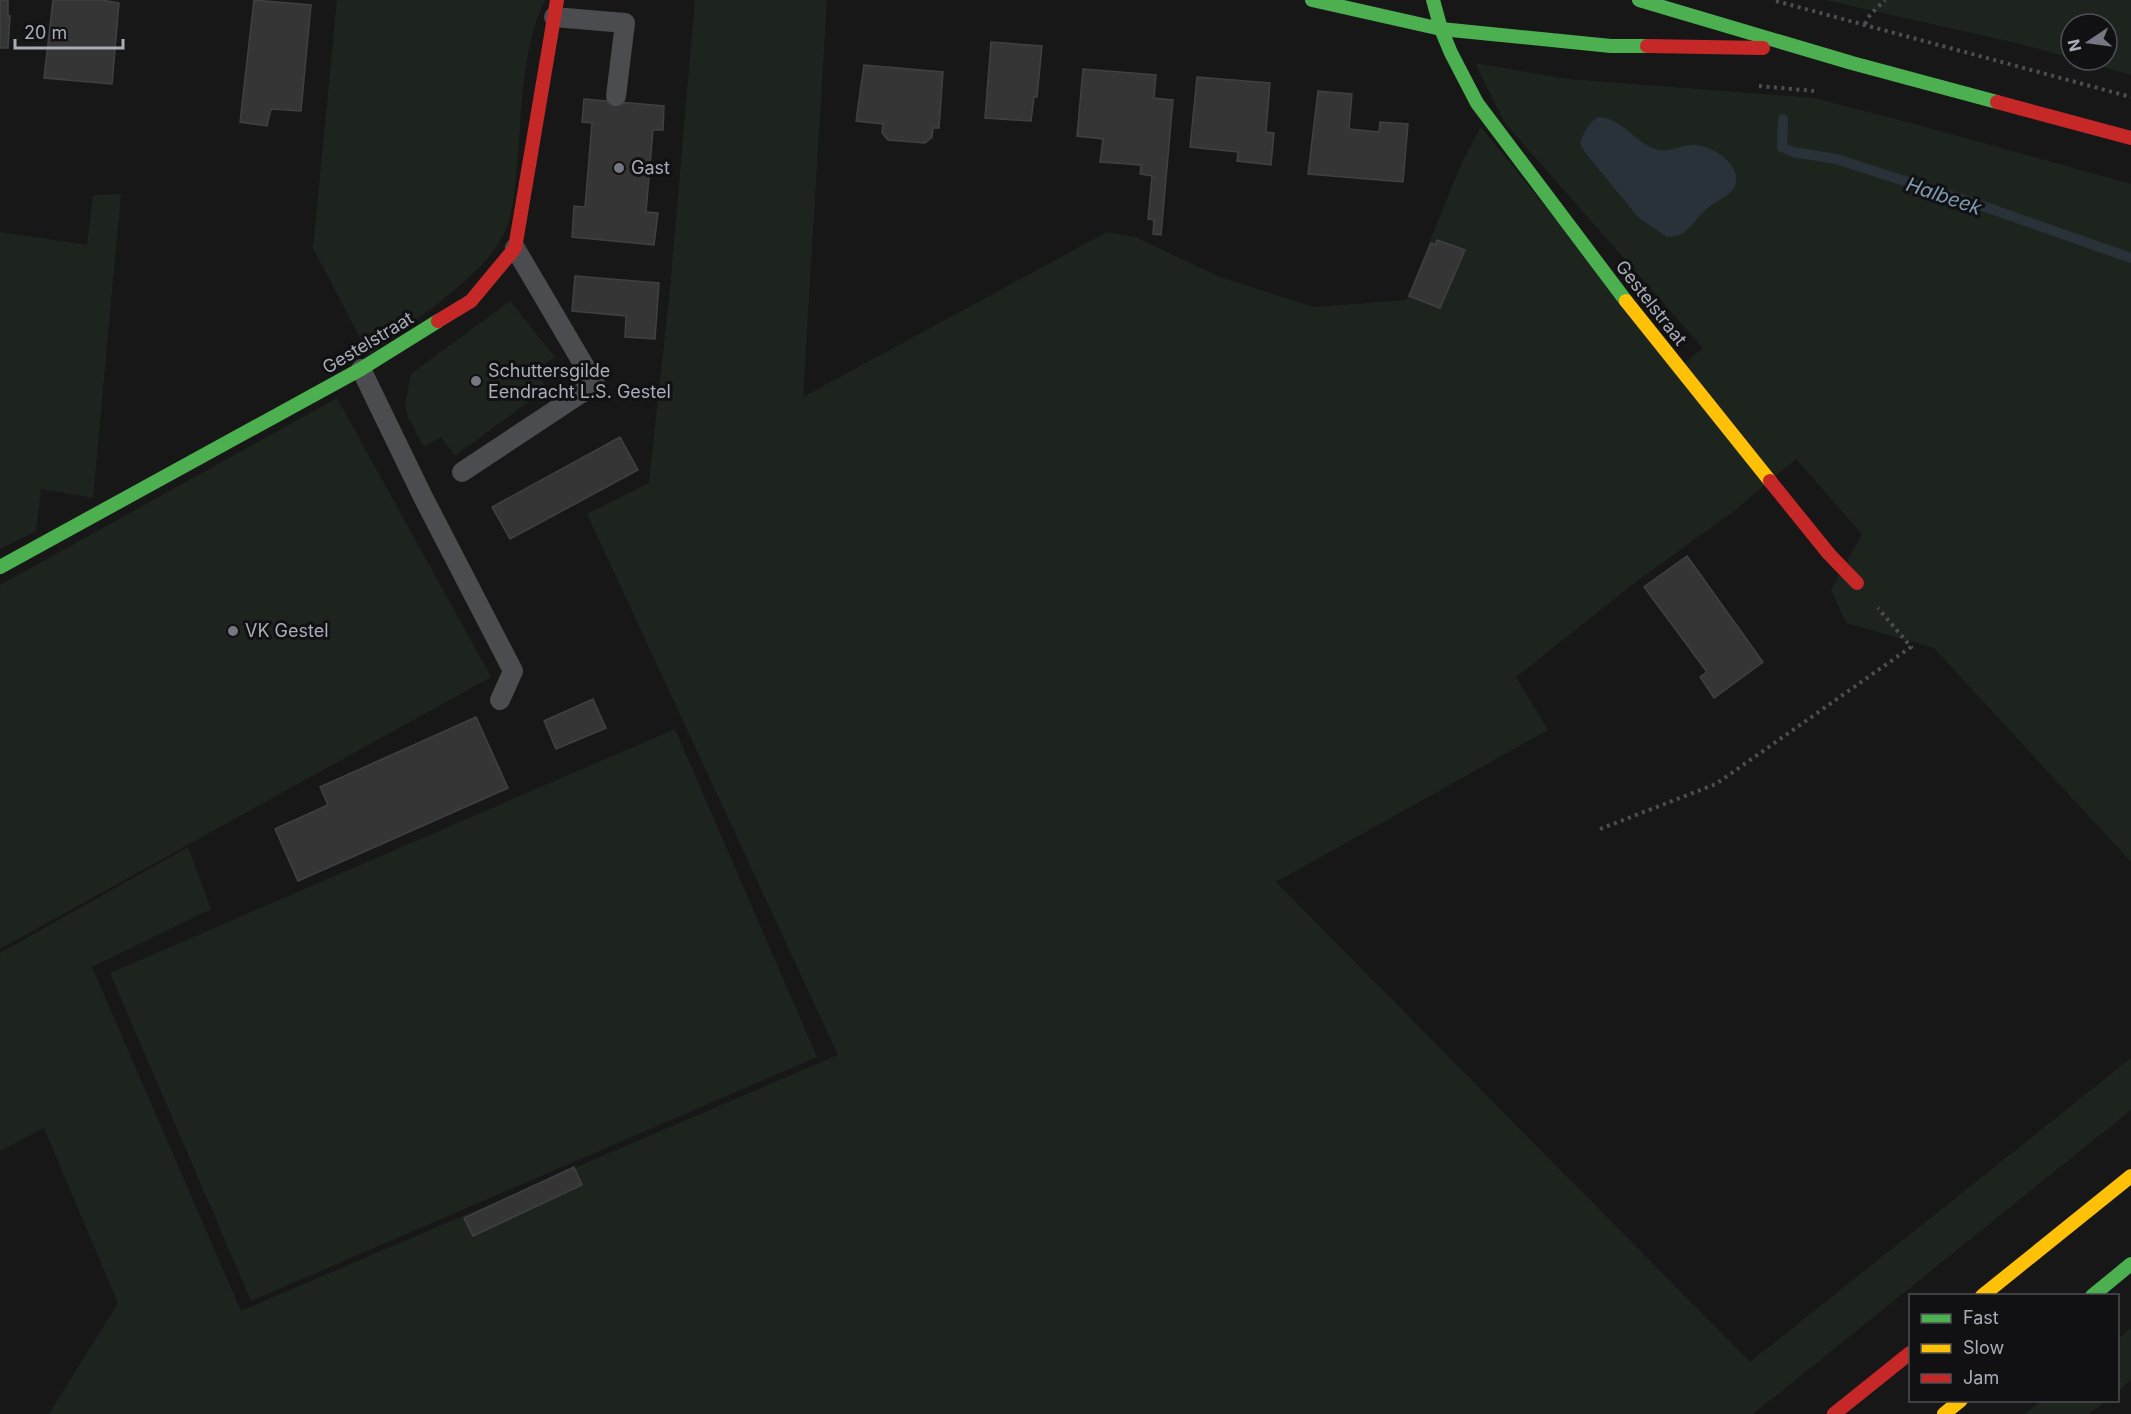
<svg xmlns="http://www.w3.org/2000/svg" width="2131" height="1414" viewBox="0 0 2131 1414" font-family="Inter,sans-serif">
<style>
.green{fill:#1d241e}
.water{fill:#2a3239}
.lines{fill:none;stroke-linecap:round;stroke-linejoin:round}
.stream{stroke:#2a3239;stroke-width:10}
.building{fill:#353536;stroke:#3f4043;stroke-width:1.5}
.path{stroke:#4d4e52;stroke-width:4;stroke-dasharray:3 4.5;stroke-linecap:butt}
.lane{stroke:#4b4c50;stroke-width:20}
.fast{stroke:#4caf50;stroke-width:14}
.slow{stroke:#ffc107;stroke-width:14}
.jam{stroke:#c62828;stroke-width:14}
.poi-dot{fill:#757880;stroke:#111113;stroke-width:2}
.labels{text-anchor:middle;stroke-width:6;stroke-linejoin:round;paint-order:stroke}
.poi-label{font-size:18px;fill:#a8adb8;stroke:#111113;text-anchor:start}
.street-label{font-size:18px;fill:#a8adb8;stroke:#111113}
.water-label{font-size:20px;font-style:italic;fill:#7f9bb3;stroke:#111113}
</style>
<rect width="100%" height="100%" fill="#171717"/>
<g class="green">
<path d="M 337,0 L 545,0 C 521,49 522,112 517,166 C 514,192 514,218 500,241 C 479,279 405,327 369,355 L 313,248 Z"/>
<path d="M 695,0 L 827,0 L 803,397 L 1107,232 L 1135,237 L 1220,277 L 1314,307 L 1406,300 L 1462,162 L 1481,127 L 1677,369 L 1703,348 L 1504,122 L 1475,63 L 1568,79 L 1814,98 L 1922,126 L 2131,184 L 2131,862 L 1934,648 L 1846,623 L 1831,590 L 1862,534 L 1796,459 L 1734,511 L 1637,581 L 1516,677 L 1548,730 L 1276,882 L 1750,1362 L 2131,1058 L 2131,1110 L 1753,1414 L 49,1414 L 118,1303 L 44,1128 L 0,1151 L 0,953 L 188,847 L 211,909 L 92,967 L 241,1311 L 838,1055 L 587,514 L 649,483 L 670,289 Z"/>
<path d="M 1825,0 L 2131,0 L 2131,75 L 2078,60 L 2107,60 L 2107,24 L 2071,24 L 2071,58 L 2016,43 Z"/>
<path d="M 121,194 L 93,498 L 41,489 L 36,531 L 0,549 L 0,232 L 87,245 L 93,195 Z"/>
<path d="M 510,301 L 555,357 L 535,371 L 547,388 L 455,456 L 441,437 L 424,447 L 408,417 L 405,405 L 411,374 Z"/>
<path d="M 337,398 L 491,677 L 0,949 L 0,585 Z"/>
<path d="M 675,729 L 817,1057 L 251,1301 L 110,973 Z"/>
<path d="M 2131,1328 L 2131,1380 L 2118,1391 L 2118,1339 Z"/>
<path d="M 2041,1401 L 2041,1400 L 2106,1401 L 2089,1414 L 2024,1414 Z"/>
</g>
<path class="water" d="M 1599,117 C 1623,118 1636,145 1659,150 C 1670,152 1684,144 1695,145 C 1713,146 1743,165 1735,186 C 1731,195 1718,201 1710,206 C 1693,218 1691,237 1667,237 L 1638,217 L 1584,151 L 1580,143 C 1583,133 1590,121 1599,117 Z"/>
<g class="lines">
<path class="stream" d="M 1783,119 L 1782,147 L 1793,152 L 1836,159 L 1977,204 L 2131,258"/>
</g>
<g class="building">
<path d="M 0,0 L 8,0 L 8,16 L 10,16 L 8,48 L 0,48 Z"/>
<path d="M 53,0 L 102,0 L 119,3 L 112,84 L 44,78 Z"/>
<path d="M 254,0 L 311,5 L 301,111 L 271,109 L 267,126 L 240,122 Z"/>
<path d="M 991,42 L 1042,46 L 1037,97 L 1034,97 L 1031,121 L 985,118 Z"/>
<path d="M 864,65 L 943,72 L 939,128 L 933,128 L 932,137 L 925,143 L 888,140 L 882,133 L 883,124 L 856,121 Z"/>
<path d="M 1083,69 L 1156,75 L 1154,98 L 1173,100 L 1161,235 L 1153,234 L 1154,220 L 1148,219 L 1152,176 L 1140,174 L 1141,165 L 1100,162 L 1103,139 L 1077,136 Z"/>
<path d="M 1197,77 L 1270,83 L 1266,132 L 1274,133 L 1271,165 L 1237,161 L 1238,152 L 1190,147 Z"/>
<path d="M 1318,91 L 1352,94 L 1349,129 L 1379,132 L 1380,122 L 1408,124 L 1403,182 L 1308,174 Z"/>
<path d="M 584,99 L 664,106 L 663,130 L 653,130 L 646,212 L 658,213 L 654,245 L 572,237 L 574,206 L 585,207 L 592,123 L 582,122 Z"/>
<path d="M 1437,240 L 1465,250 L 1440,308 L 1409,296 L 1431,243 L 1435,245 Z"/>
<path d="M 575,276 L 659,283 L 655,339 L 625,337 L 626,316 L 572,311 Z"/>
<path d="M 620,437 L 638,470 L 510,539 L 492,507 Z"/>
<path d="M 1687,556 L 1763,662 L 1714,698 L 1700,677 L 1707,672 L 1644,587 Z"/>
<path d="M 593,699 L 606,728 L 556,749 L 544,721 Z"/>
<path d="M 476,717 L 508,788 L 298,881 L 275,829 L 328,805 L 320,787 Z"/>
<path d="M 574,1167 L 582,1185 L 473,1236 L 464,1218 Z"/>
</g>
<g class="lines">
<g class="path">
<path d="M 1776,1 L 2131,97"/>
<path d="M 1865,24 L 1870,15 L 1885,0"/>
<path d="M 1759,86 L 1814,91"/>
<path d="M 1600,829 L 1716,784 L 1911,647 L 1878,608"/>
</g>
<g class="lane">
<path d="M 554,17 L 625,23 L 616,96"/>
<path d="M 361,369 L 423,497 L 513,671 L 500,700"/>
<path d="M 462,472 L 595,384 L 515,248"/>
</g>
<g class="fast">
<path d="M 1312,0 L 1441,29 L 1611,46 L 1647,46"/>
<path d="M 1433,0 L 1441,29 L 1451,53 L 1477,103 L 1626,301"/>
<path d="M 1639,0 L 1852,63 L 1997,102"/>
<path d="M 0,567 L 361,369 L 438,321"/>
<path d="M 2092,1296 L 2131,1264"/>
</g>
<g class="slow">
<path d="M 1626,301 L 1770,481"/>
<path d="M 1982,1296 L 2131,1176"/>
<path d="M 1944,1414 L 1961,1400"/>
</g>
<g class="jam">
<path d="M 1647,46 L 1763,48"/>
<path d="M 1997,102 L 2131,138"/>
<path d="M 438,321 L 471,301 L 515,248 L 557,0"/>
<path d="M 1770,481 L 1829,554 L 1857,583"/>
<path d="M 1834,1414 L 1910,1353"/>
</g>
</g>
<g class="poi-dot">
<circle cx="619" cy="168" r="6"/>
<circle cx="476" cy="381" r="6"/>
<circle cx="233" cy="631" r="6"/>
</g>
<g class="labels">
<g class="poi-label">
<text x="631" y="174">Gast</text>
<text x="488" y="377">Schuttersgilde<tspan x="488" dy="21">Eendracht L.S. Gestel</tspan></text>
<text x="245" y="637">VK Gestel</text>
</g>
<g class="street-label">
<text transform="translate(1651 303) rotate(52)" y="6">Gestelstraat</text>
<text transform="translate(368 343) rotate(-31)" y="6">Gestelstraat</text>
</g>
<g class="water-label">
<text transform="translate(1944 196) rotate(19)" y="7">Halbeek</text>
</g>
</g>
<rect x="1909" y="1294" width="210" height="108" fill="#111113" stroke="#4d4f55" stroke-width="1.5"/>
<rect x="1921" y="1314" width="30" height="9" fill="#4caf50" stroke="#4d4f55" stroke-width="1.5"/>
<text x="1963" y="1324" font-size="18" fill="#a8adb8">Fast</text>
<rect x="1921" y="1344" width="30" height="9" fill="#ffc107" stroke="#4d4f55" stroke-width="1.5"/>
<text x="1963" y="1354" font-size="18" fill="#a8adb8">Slow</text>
<rect x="1921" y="1374" width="30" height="9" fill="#c62828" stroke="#4d4f55" stroke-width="1.5"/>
<text x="1963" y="1384" font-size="18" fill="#a8adb8">Jam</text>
<g transform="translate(2089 42) rotate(257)"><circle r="28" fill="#111113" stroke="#4d4f55" stroke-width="1.5"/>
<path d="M0-4.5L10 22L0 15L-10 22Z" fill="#757880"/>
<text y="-9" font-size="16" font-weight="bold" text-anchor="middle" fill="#a8adb8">N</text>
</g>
<path d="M15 39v9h108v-9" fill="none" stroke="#a8adb8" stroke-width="3"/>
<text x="24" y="39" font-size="18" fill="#a8adb8" stroke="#111113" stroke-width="4.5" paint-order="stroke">20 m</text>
</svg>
